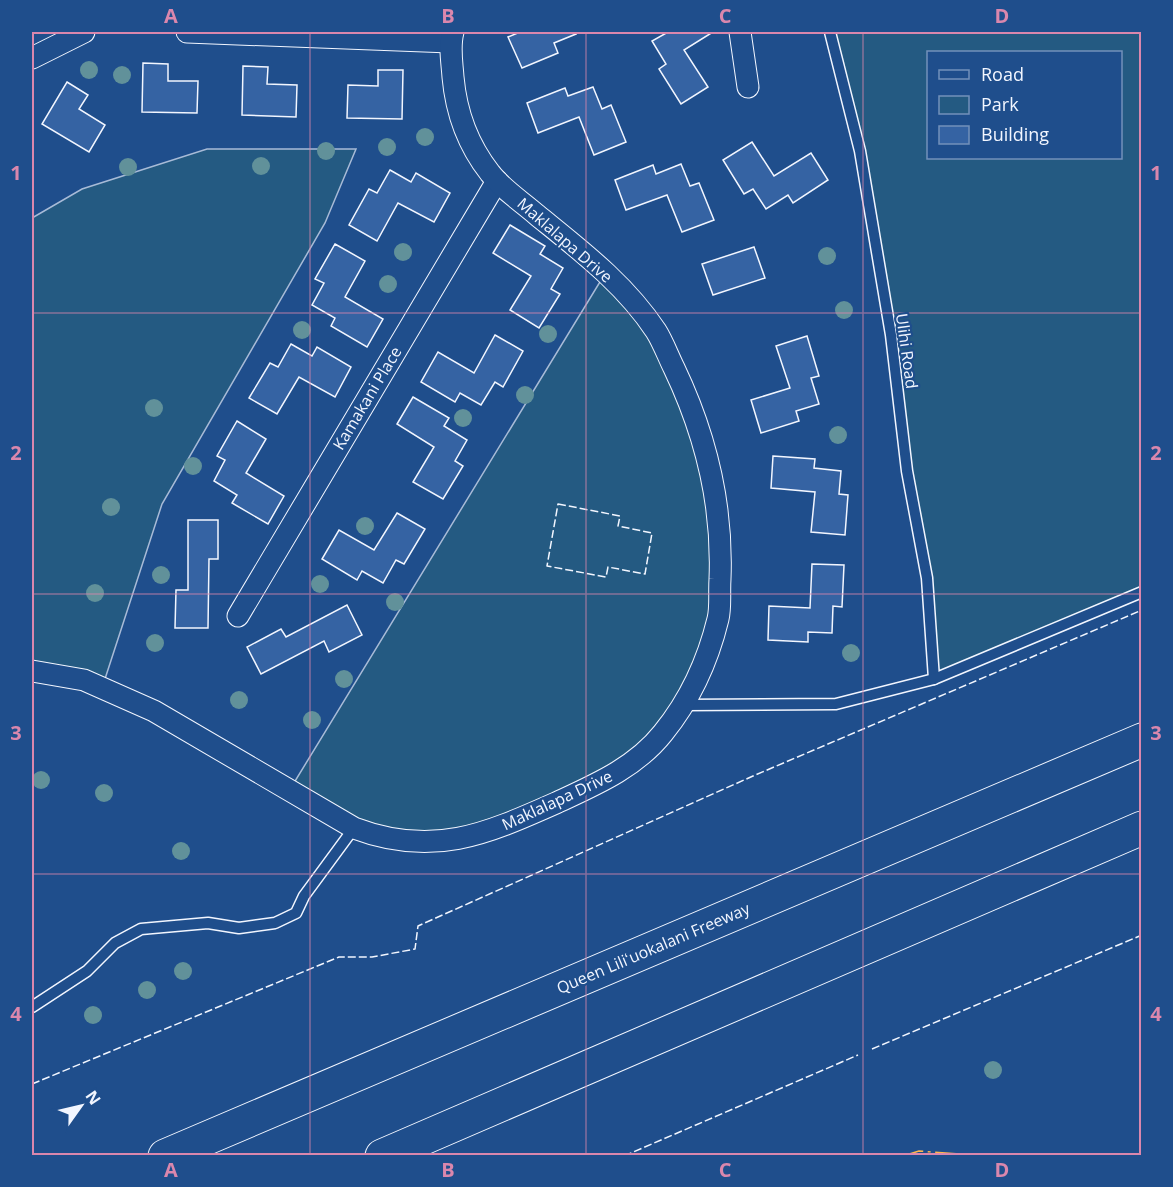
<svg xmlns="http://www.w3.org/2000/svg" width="1173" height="1187" viewBox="0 0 1173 1187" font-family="'Open Sans',sans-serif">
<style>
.green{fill:#245a82;stroke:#a8bbd7;stroke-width:1.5;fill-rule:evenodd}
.building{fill:#3563a3;stroke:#f2f6ff;stroke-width:1.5}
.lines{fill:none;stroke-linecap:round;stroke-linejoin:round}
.lane-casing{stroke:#f2f6ff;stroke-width:13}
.street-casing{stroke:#f2f6ff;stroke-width:23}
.highway-casing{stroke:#f2f6ff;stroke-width:35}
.lane{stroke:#1f4e8c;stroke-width:10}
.street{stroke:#1f4e8c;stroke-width:21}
.highway{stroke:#1f4e8c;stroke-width:33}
.fence{stroke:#f2f6ff;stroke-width:1.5;stroke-dasharray:8 3;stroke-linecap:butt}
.power{stroke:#ffb74d;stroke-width:1.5;stroke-dasharray:21 4.5 3 4.5;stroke-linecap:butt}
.tree{fill:#61919a}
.grid{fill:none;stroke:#da87ad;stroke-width:1.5;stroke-opacity:0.55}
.labels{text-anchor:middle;stroke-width:4.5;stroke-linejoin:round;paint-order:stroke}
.street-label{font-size:16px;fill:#f2f6ff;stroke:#1f4e8c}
.neatline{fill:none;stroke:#da87ad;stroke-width:2}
.grid-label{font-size:20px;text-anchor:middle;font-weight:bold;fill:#da87ad}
</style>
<rect width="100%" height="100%" fill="#1f4e8c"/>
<g class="green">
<path d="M 830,32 L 1141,32 L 1141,592 L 934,679 L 927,578 L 860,151 ZM 928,52 L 1120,52 L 1120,158 L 928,158 Z"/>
<path d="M 207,149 L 356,149 L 325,223 L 162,504 L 102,688 L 32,671 L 32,218 L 82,189 Z"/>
<path d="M 606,272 L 633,300 L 703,441 L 718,617 L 662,735 L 515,821 L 407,842 L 289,791 Z"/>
</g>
<g class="building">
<path d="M 520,32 L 575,32 L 576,34 L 554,43 L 558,53 L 522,68 L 508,37 Z"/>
<path d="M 668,32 L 713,32 L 684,50 L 708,87 L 681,104 L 659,69 L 666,64 L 652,41 Z"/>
<path d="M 143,63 L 168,64 L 168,81 L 198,81 L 197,113 L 142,112 Z"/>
<path d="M 243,66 L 268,67 L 267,84 L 297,85 L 296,117 L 242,115 Z"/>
<path d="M 378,70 L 403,70 L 402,119 L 347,118 L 348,85 L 378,86 Z"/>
<path d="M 67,82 L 88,95 L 79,109 L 105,125 L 89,152 L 42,124 Z"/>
<path d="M 593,87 L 602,109 L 611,105 L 626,142 L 594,155 L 579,117 L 538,133 L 527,103 L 565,88 L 568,96 Z"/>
<path d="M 752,142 L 774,176 L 811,153 L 828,180 L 793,203 L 788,195 L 766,209 L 753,189 L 744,194 L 723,160 Z"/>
<path d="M 681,164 L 690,186 L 699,183 L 714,220 L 682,232 L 667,195 L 626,210 L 615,180 L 653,165 L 656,174 Z"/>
<path d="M 390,170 L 411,182 L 416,173 L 450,193 L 434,222 L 398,203 L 377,241 L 349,225 L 369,189 L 377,193 Z"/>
<path d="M 510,225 L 545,246 L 540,254 L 563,268 L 551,289 L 560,294 L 539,328 L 510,310 L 531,276 L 493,253 Z"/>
<path d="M 335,244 L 365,261 L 345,297 L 383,319 L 367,347 L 331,326 L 335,318 L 312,305 L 324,283 L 315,279 Z"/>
<path d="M 754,247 L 765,278 L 713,295 L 702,264 Z"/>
<path d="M 495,335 L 523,351 L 503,387 L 495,382 L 481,405 L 460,393 L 455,402 L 421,382 L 438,352 L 474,373 Z"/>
<path d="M 807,336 L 819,376 L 811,378 L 819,404 L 796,411 L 799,421 L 761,433 L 751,400 L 790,388 L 776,346 Z"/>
<path d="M 291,344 L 312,356 L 317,347 L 351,367 L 335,397 L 299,377 L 277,414 L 249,398 L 270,363 L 278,367 Z"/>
<path d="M 413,397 L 449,418 L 444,426 L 467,440 L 455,461 L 463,466 L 443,499 L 413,482 L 434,447 L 397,424 Z"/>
<path d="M 237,421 L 266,439 L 246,473 L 284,496 L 268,524 L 232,503 L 237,495 L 214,481 L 225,460 L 217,456 Z"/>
<path d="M 773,456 L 815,459 L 814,468 L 841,471 L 839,494 L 848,495 L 845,535 L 811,532 L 815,492 L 771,488 Z"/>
<path d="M 397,513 L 425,529 L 404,564 L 396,560 L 383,583 L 362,571 L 357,580 L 322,559 L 339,530 L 374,550 Z"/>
<path d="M 188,520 L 218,520 L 218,559 L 209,559 L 208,628 L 175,628 L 176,590 L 188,590 Z"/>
<path d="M 812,564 L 844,565 L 842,607 L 833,606 L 832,633 L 808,632 L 808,642 L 768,640 L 769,606 L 810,608 Z"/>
<path d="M 347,605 L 362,635 L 329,652 L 324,641 L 261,674 L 247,647 L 281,629 L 286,637 Z"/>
</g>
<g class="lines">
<g class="lane-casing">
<g id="lane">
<path d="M 830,32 L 860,151 L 891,335 L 907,471 L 927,578 L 934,679"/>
<path d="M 683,705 L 836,704 L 934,679 L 1142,592"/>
<path d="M 32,1007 L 87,971 L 115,943 L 141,929 L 208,923 L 239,928 L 275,923 L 296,913 L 304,896 L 354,828"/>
</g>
</g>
<g class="street-casing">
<g id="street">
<path d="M 187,32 L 450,42"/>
<path d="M 740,32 L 748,87"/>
<path d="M 32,58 L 84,32"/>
<path d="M 238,616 L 497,181"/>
<path d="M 32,671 L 84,680 L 154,711 L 354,828 C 433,858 486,834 558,802 C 597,784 636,767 663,733 C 689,701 708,660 718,619 C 721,607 719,592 720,579 C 723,505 706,435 674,368 C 668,356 663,342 656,331 C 625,284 580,250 537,215 C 521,201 502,189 490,173 C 468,145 456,111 453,77 C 452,62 449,47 453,32"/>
</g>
</g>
<g class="highway-casing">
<g id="highway">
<path d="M 165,1156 L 1142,740"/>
<path d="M 382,1156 L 1142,828"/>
</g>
</g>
<use href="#lane" class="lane"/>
<use href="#street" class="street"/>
<use href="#highway" class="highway"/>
<g class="fence">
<path d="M 558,504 L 620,516 L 618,526 L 652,533 L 645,574 L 608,567 L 606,577 L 547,566 Z"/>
<path d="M 872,1049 L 1142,935"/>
<path d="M 32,1084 L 339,957 L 372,957 L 415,949 L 418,926 L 753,776 L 1142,610"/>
<path d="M 624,1156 L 858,1055"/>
</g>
<path class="power" d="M 903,1156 L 919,1151 L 986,1156"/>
</g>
<g class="tree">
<circle cx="89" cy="70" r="9"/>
<circle cx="122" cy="75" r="9"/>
<circle cx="425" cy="137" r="9"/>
<circle cx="387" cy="147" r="9"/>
<circle cx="326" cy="151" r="9"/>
<circle cx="261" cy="166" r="9"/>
<circle cx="128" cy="167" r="9"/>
<circle cx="403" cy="252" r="9"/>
<circle cx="827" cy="256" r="9"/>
<circle cx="388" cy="284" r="9"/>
<circle cx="844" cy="310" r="9"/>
<circle cx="302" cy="330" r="9"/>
<circle cx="548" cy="334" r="9"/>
<circle cx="525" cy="395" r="9"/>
<circle cx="154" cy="408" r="9"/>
<circle cx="463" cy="418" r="9"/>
<circle cx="838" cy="435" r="9"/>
<circle cx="193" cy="466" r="9"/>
<circle cx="111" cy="507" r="9"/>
<circle cx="365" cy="526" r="9"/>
<circle cx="161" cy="575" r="9"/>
<circle cx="320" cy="584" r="9"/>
<circle cx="95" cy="593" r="9"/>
<circle cx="395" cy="602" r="9"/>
<circle cx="155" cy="643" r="9"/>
<circle cx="851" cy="653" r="9"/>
<circle cx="344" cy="679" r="9"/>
<circle cx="239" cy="700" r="9"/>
<circle cx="312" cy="720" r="9"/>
<circle cx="41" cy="780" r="9"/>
<circle cx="104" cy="793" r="9"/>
<circle cx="181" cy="851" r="9"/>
<circle cx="183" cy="971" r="9"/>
<circle cx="147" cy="990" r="9"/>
<circle cx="93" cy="1015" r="9"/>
<circle cx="993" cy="1070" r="9"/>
</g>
<path class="grid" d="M 310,32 L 310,1156M 586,32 L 586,1156M 863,32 L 863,1156M 32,313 L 1142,313M 32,594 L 1142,594M 32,874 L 1142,874"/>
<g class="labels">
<g class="street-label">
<text transform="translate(565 240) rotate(41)" y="6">Maklalapa Drive</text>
<text transform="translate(907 351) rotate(82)" y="6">Ulihi Road</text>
<text transform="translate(367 398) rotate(-59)" y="6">Kamakani Place</text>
<text transform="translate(557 800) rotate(-25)" y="6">Maklalapa Drive</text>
<text transform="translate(653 948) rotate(-23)" y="6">Queen Liliʻuokalani Freeway</text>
</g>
</g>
<rect width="1173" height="1187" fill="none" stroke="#1f4e8c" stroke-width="66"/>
<rect x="927" y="51" width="195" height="108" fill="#1f4e8c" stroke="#7391ba" stroke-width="1.5"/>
<rect x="939" y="70" width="30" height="9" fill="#1f4e8c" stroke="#7391ba" stroke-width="1.5"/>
<text x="981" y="81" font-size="18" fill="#f2f6ff">Road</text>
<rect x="939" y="96" width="30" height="18" fill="#245a82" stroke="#7391ba" stroke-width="1.5"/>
<text x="981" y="111" font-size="18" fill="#f2f6ff">Park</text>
<rect x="939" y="126" width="30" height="18" fill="#3563a3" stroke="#7391ba" stroke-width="1.5"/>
<text x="981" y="141" font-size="18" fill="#f2f6ff">Building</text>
<g transform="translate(81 1106) rotate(56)" stroke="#1f4e8c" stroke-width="4.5" paint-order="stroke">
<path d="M0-4.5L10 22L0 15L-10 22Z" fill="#f2f6ff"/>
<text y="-9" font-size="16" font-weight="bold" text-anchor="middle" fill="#f2f6ff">N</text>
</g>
<rect x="33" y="33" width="1107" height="1121" class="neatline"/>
<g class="grid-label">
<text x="171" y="23">A</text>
<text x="448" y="23">B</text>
<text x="725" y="23">C</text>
<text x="1002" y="23">D</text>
<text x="16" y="180">1</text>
<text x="1156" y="180">1</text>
<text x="16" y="460">2</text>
<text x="1156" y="460">2</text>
<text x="16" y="740">3</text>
<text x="1156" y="740">3</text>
<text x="16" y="1021">4</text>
<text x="1156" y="1021">4</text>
<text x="171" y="1177">A</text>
<text x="448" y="1177">B</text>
<text x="725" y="1177">C</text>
<text x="1002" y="1177">D</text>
</g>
</svg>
